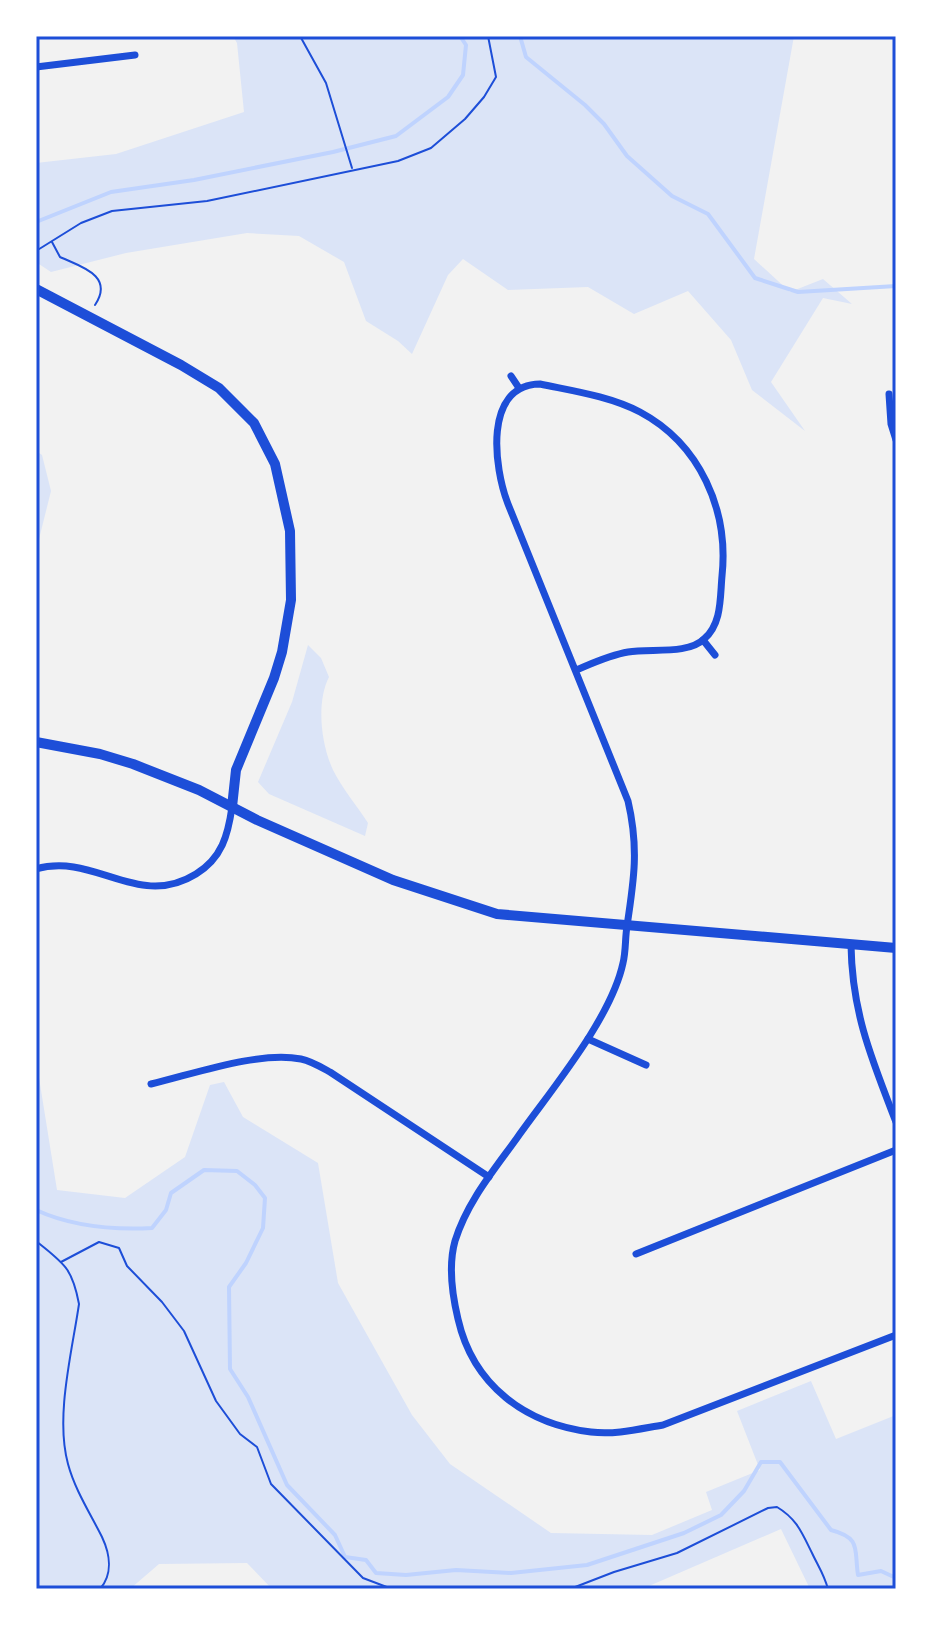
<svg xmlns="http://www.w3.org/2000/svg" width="932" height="1625" viewBox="0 0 932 1625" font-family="Bitter,serif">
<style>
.green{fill:#dbe4f7}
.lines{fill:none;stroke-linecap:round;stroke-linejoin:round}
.stream{stroke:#bfd3fe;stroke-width:4}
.path{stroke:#1d4ed8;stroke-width:2}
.minor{stroke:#1d4ed8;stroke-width:7}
.secondary{stroke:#1d4ed8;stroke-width:10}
.neatline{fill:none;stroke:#1d4ed8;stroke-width:3}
</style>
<rect width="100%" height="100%" fill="#f2f2f2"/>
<g class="green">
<path d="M 233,36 L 794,36 L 754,259 L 790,292 L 823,279 L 852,304 L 823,298 L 771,382 L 805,431 L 752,390 L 731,340 L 688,291 L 634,314 L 588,287 L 508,290 L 463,259 L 448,275 L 412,354 L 398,341 L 366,321 L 344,262 L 299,236 L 247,233 L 126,253 L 51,272 L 36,262 L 36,163 L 116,154 L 244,112 L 237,43 Z"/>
<path d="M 36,451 L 42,455 L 51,491 L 36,551 Z"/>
<path d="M 308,645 L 321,658 L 329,677 C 316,702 321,744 333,770 C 342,788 357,806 368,823 L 365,836 L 269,794 L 258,782 L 292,702 Z"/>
<path d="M 36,1059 L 57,1190 L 125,1198 L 185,1157 L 210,1085 L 224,1082 L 243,1117 L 318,1163 L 338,1283 L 412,1415 L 450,1464 L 551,1533 L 652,1535 L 712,1510 L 706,1492 L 760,1470 L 737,1411 L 811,1381 L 836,1439 L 896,1415 L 896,1589 L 810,1589 L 781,1529 L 642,1589 L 272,1589 L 247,1563 L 159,1564 L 130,1589 L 36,1589 Z"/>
</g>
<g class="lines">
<g class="stream">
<path d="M 520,36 L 526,57 L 585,105 L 604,124 L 627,156 L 672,196 L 708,214 L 755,278 L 798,292 L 896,286"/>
<path d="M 36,222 L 111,192 L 194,180 L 333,152 L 396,136 L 448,97 L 463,75 L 466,45 L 460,36"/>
<path d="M 36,1210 C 73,1227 113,1230 152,1228 L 166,1210 L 171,1193 L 204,1170 L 237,1171 L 255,1185 L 265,1198 L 263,1228 L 246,1263 L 229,1287 L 230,1369 L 248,1397 L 287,1485 L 335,1535 L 345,1557 L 366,1560 L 376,1573 L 406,1575 L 456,1570 L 511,1573 L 587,1565 L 684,1533 L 721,1515 L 744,1491 L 761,1462 L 780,1462 L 831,1530 C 862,1538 854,1550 858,1575 L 881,1571 L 896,1578"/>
</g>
<g class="path">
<path d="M 300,36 L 326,83 L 352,168"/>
<path d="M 52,242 L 60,257 C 79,266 115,275 95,305"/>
<path d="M 36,251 L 81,223 L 112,211 L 207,201 L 398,161 L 431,148 L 465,119 L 484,97 L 496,77 L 488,36"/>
<path d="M 36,1241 C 64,1264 72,1267 79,1304 C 72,1352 55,1417 68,1464 C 75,1490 90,1513 102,1537 C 110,1554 113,1574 100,1589"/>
<path d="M 61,1262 L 99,1242 L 119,1248 L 127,1266 L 162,1302 L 184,1331 L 216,1401 L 240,1434 L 257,1447 L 271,1484 L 363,1578 L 392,1589"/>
<path d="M 570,1589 L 614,1572 L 677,1553 L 768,1508 L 777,1507 C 797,1519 802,1533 812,1553 C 818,1566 824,1574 828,1589"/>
</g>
<g class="minor">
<path d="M 36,67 L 135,55"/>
<path d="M 511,376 L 519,388"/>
<path d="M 889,394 L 891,424 L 896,440"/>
<path d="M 703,640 L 715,655"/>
<path d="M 576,670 C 593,663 610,655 628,652 C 650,648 688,655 704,639 C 722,624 720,597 722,576 C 729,510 700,444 640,412 C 609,396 573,391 540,384 C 483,385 494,468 508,504 L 628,801 C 639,848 634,880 627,926 C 625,938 626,951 623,963 C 611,1019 551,1090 517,1138 C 494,1170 467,1202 455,1241 C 448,1266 452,1294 458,1319 C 473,1385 525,1424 591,1432 C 615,1435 639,1429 663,1425 L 896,1335"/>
<path d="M 36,869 C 95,852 138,910 196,874 C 222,858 228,835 232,807"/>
<path d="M 851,945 C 852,1013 872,1060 896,1122"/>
<path d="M 588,1039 L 646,1065"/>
<path d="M 151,1084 C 194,1074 257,1051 301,1059 C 311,1061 321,1067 330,1072 L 489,1177"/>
<path d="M 636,1254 L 896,1150"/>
</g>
<g class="secondary">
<path d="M 36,289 L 181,365 L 219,388 L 254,423 L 275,464 L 290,531 L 291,600 L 282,652 L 274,678 L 236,770 L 232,807"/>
<path d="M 36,742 L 100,754 L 133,764 L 199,790 L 257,820 L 393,880 L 497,914 L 896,948"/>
</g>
</g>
<rect width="932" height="1625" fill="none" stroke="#ffffff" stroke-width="76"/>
<rect x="38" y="38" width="856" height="1549" class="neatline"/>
</svg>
